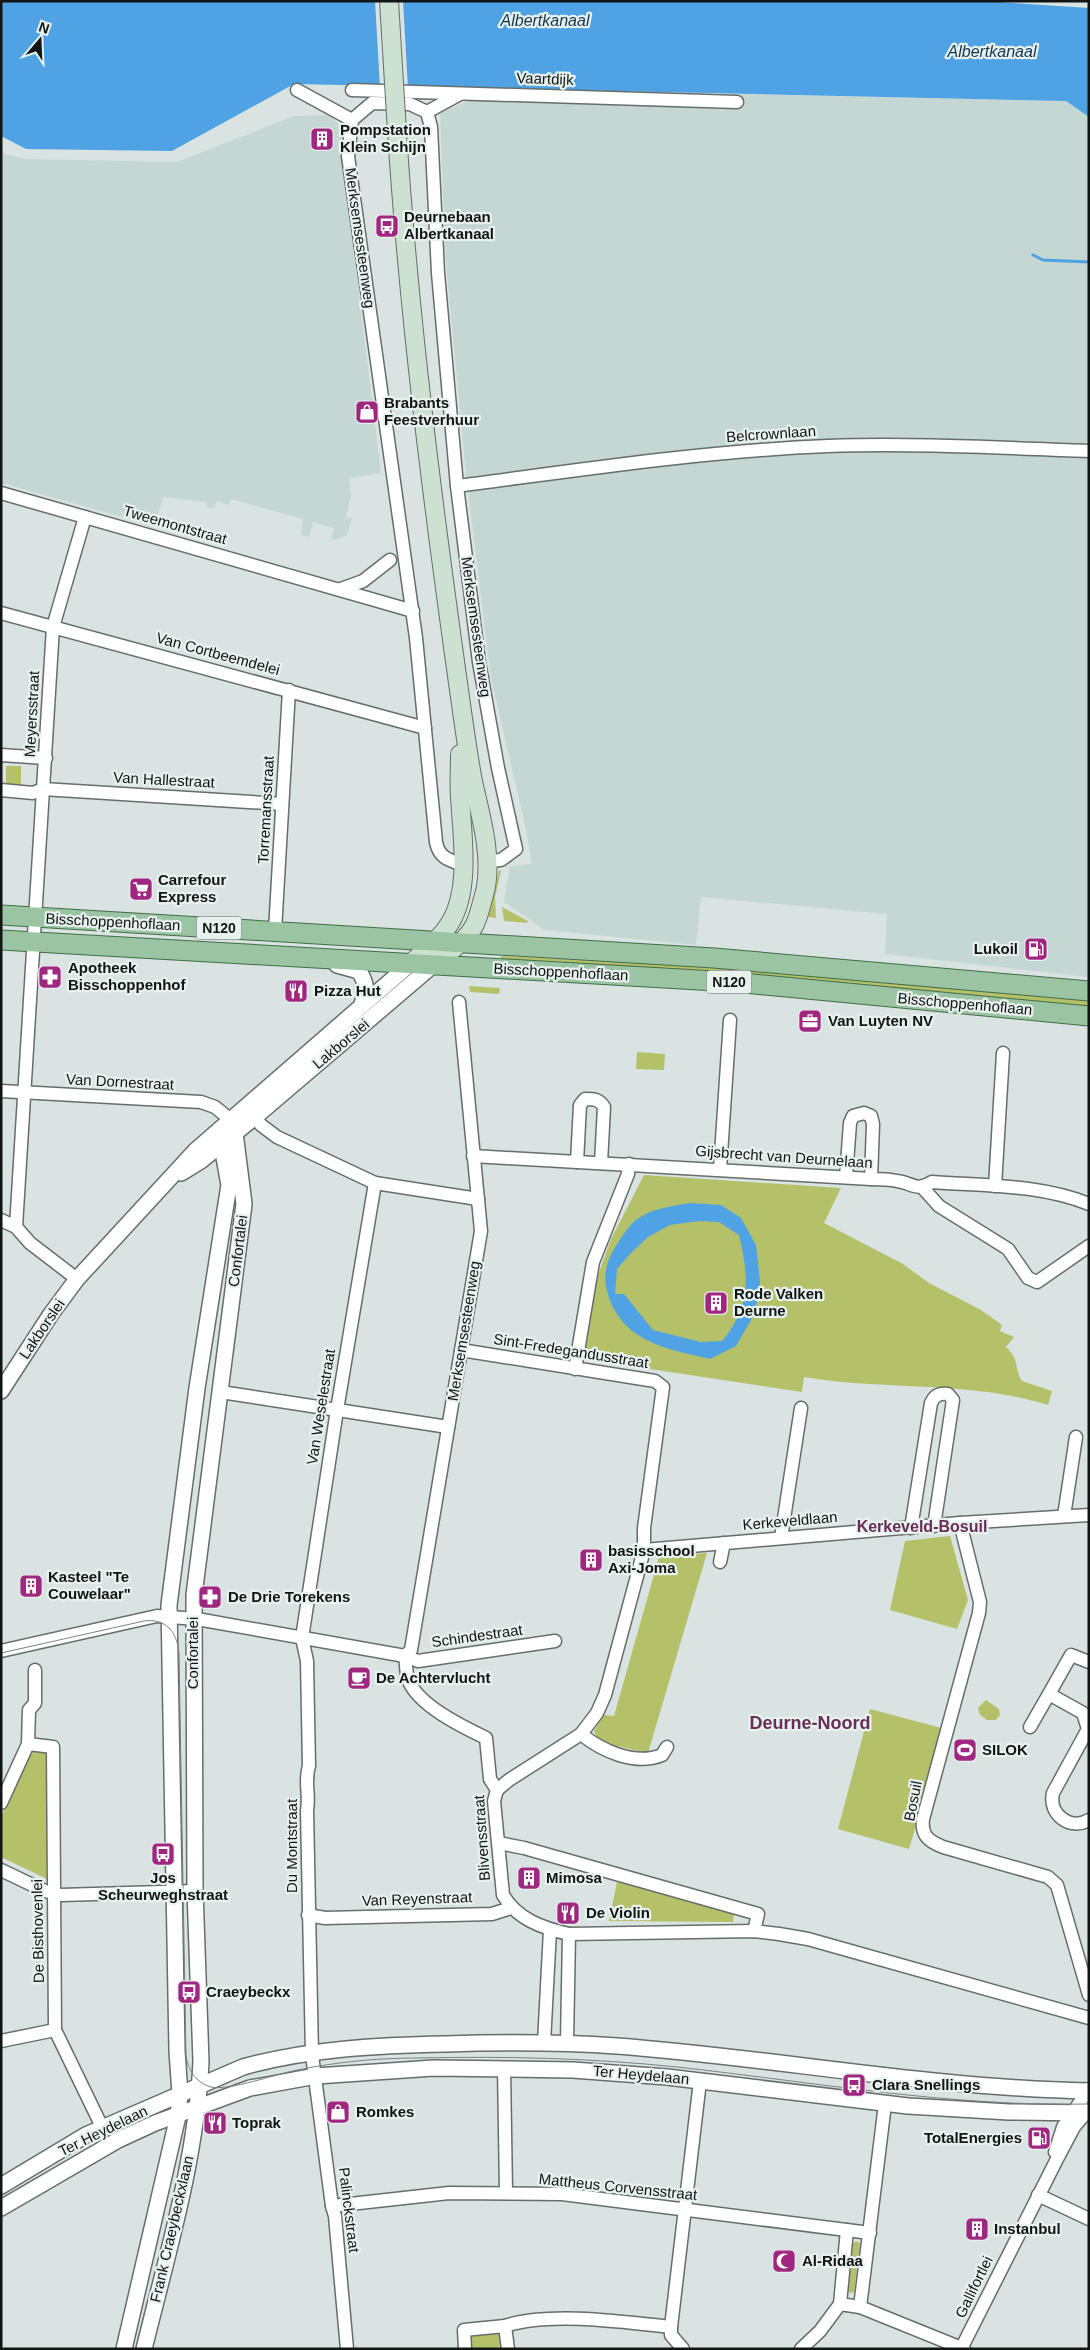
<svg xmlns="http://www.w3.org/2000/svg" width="1090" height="2350" viewBox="0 0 1090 2350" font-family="Arial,sans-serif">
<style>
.built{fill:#c4d7d3}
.green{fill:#b4c169}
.water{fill:#4fa3e4;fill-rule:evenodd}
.pier{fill:#d9e3e1}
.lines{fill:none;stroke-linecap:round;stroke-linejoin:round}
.stream{stroke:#4fa3e4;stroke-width:3}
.minor-casing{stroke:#656e6c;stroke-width:15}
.tertiary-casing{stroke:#656e6c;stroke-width:18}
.secondary-casing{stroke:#656e6c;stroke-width:20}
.primary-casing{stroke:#406d48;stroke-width:21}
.minor{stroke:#fff;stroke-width:12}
.tertiary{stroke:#fff;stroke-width:15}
.secondary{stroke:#cde1d0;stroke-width:18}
.primary{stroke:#9bc4a2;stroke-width:19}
.tram{stroke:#7c8382;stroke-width:1}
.secondary-bridge-casing{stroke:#656e6c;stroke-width:20;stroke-linecap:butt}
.secondary-bridge{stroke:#cde1d0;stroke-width:18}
.labels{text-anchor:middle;stroke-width:4.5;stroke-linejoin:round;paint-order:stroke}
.shield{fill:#e7f1ee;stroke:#515755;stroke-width:1}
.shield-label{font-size:14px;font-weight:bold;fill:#111514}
.street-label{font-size:15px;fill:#111514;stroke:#e7f1ee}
.poi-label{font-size:15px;font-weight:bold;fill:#111514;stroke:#e7f1ee;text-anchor:start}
.water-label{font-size:16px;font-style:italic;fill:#143751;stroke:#e7f1ee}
.neighbourhood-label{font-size:16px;font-weight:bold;fill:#692d56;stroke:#e7f1ee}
.quarter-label{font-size:18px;font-weight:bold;fill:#692d56;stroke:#e7f1ee}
</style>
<rect width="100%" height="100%" fill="#d9e3e1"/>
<g class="built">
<path d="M 739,94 L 1066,101 L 1089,117 L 1089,977 L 885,954 L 887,914 L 701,897 L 696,945 L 545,930 L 504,902 L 510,866 L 532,864 L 525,825 L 491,678 L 466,474 L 446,262 L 440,113 L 473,99 Z"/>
<path d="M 331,115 L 342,130 L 346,191 L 381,473 L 349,478 L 351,495 L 346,518 L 352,518 L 347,535 L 336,540 L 331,538 L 334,528 L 313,522 L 309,537 L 301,535 L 303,519 L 231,499 L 229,505 L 217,501 L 214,509 L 206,507 L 207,502 L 163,497 L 155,526 L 1,483 L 1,153 L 25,159 L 177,162 L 294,116 Z"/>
</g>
<g class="green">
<rect x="6" y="766" width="15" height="20"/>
<path d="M 499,870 L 501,871 L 495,897 L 496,918 L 488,917 L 487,907 L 494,894 Z"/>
<path d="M 502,907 L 528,921 L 527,923 L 504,921 Z"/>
<path d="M 501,956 L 713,967 L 731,964 L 731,977 L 501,964 Z"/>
<path d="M 737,964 L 1089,996 L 1089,1009 L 737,977 Z"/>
<path d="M 469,986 L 500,988 L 499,994 L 470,992 Z"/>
<path d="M 637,1052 L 665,1054 L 664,1070 L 636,1069 Z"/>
<path d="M 644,1175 L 841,1188 L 824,1223 L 903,1264 L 929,1283 L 981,1310 L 1002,1325 L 1000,1331 L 1014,1337 L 1006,1347 C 1021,1362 1013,1366 1022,1381 L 1052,1391 L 1048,1405 C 968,1380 885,1391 804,1377 L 802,1392 L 584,1359 L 597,1278 L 611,1239 Z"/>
<path d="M 950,1536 L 968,1600 L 957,1629 L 890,1610 L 905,1541 Z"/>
<path d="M 707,1553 L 648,1753 L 599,1742 L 594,1731 L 604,1715 L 614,1716 L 659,1557 Z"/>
<path d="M 986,1700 L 999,1709 L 1000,1715 L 996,1720 L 987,1720 L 980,1715 L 978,1708 Z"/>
<path d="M 870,1709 L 945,1729 L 909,1849 L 838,1829 Z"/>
<path d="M 32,1751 L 47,1754 L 47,1879 L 1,1857 L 1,1817 Z"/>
<path d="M 617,1882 L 734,1913 L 733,1922 L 609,1921 Z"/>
<path d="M 857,2241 L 860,2244 L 854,2292 L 851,2293 L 847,2291 L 853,2243 Z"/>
<path d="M 503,2333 L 504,2349 L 471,2349 L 470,2336 Z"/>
</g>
<g class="water">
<path d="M 1,1 L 984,1 L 1089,8 L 1089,117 L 1066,101 L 294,84 L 172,151 L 26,149 L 1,136 Z"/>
<path d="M 690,1203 L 721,1205 L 741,1218 L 756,1245 L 760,1282 L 755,1313 L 736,1346 L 710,1359 C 686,1353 659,1349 638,1335 C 616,1321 600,1291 607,1265 C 609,1257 614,1249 619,1241 C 624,1233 631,1223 639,1218 C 654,1208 672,1206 690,1203 ZM 699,1221 L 719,1222 L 739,1235 C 749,1276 751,1307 722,1341 L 701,1342 L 653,1330 L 624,1294 L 615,1294 L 617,1269 L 630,1254 L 648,1237 L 670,1225 Z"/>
</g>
<path class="pier" d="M 375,1 L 403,1 L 408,89 L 380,88 Z"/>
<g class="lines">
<path class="stream" d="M 1033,255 L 1043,260 L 1089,262"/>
<g class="minor-casing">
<g id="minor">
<path d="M 297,90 L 352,120"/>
<path d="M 352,90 L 737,102"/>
<path d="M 427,112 L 460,94"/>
<path d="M 457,486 C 580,470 704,451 828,446 C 915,443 1002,448 1089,451"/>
<path d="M 1,493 L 413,611"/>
<path d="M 341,589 L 363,581 L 390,560"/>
<path d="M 1,613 L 425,728"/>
<path d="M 1,755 L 46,758"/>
<path d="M 1,790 L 33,793 L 43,789 L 282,804"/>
<path d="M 463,865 C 449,860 439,858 436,842 L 416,638 L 348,156 L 352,120 L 372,103 L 410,104 L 427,112 L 431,127 L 438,273 L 457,486 L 479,662 L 498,768 L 516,849 L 501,860 L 487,861"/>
<path d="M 275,931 L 289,690"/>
<path d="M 1,1091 L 201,1102 L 215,1107 L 231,1120"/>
<path d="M 255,1117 L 261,1125 L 277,1137 L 375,1183 L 478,1199"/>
<path d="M 473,1156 L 871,1179 C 880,1179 888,1179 897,1181 C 913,1183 915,1192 932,1182 C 985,1186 1039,1184 1089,1204"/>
<path d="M 577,1162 L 580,1105 L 585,1099 C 594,1099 599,1099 604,1107 L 601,1163"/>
<path d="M 720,1169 L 730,1020"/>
<path d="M 846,1177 L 850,1123 L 853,1116 L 864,1113 L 871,1116 L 873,1124 L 871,1179"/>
<path d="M 995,1186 L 1003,1053"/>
<path d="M 922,1187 L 939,1206 L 1008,1249 L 1028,1278 L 1037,1282 L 1089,1246"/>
<path d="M 1,1220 L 16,1227 L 30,1243 L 77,1279"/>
<path d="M 16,1227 L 53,627 L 85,517"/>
<path d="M 461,1350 L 655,1381 L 663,1387 L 644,1528 L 644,1550 L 605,1695 L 597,1713 L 581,1734 L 509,1780 L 497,1790"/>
<path d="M 575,1369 L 593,1262 L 628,1174 L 629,1164"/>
<path d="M 221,1392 L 448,1427"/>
<path d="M 1064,1516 L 1076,1437"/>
<path d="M 960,1523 L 980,1602 L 979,1613 L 923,1819 C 921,1835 928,1841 943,1847 L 1048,1877 L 1057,1885 L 1089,1995"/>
<path d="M 911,1528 L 931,1403 C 935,1395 939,1393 948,1394 L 953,1400 L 934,1526"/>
<path d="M 781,1538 L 801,1408"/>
<path d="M 644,1550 L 960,1523 L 1089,1515"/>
<path d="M 720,1562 L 724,1543"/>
<path d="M 1,1651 L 157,1616 L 197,1619 L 405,1656 L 418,1661 L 555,1641"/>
<path d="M 405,1656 C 406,1663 406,1672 408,1679 C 417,1705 463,1727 486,1738 L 490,1779 L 497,1790 L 494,1801 L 503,1895 C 517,1919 542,1928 569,1934 L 754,1931 L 779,1934 L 808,1939 L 1089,2018"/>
<path d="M 405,1656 L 411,1650 L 481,1231 L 459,1002"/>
<path d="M 1089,1662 L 1071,1655 L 1049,1694 L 1083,1713 L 1088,1729 L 1053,1793 C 1048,1814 1070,1831 1089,1820"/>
<path d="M 1030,1727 L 1049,1694"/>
<path d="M 581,1734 C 602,1751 635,1766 662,1755 L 667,1747"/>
<path d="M 28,1744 L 53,1747 L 55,2030 L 103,2129"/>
<path d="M 1,1803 L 28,1744 L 29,1710 L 35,1703 L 35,1670"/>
<path d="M 499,1843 L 524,1848 L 758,1914 L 754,1931"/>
<path d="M 1,1870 L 45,1891 L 61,1895 L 195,1891"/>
<path d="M 308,1915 L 325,1918 L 492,1914 L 511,1908"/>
<path d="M 1,2041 L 55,2030"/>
<path d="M 544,2043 L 550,1930"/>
<path d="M 567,2043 L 569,1934"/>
<path d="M 504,2068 L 506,2193"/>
<path d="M 1055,2152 L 1063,2127 L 1089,2089"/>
<path d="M 1038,2195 L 1089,2219"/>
<path d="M 332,2206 L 449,2193 L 562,2194 L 870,2233"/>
<path d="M 840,2304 L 847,2230"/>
<path d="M 860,2307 L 885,2104"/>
<path d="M 505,2326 C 548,2311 626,2322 671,2327"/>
<path d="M 347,2349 L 335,2216 L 332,2206 L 312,2055 L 307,1810 C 310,1795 304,1781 309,1766 L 307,1661 L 302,1638 L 337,1410 L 375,1183"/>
<path d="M 465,2349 L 464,2330 L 505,2326 L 508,2349"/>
<path d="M 683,2349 L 671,2335 L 671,2327 L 700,2081"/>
<path d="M 801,2349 L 820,2331 L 840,2304 L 860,2307 L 964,2349"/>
<path d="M 961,2349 L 1057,2159 L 1074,2127 L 1089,2109"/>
</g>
</g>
<g class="tertiary-casing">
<g id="tertiary">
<path d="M 337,965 L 359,971 C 367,984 367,990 362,1004"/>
<path d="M 181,1173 L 202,1160 L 255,1117 L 432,966"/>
<path d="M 1,1391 L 51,1314 L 77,1279 L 195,1151 L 410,964"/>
<path d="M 1,2186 L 86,2135 L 243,2067 C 307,2049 380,2045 446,2044 C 503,2042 560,2042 617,2046 C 775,2058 930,2088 1089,2091"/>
<path d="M 1,2208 L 118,2140 L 155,2123 L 250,2088 L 316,2076 L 434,2068 L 573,2070 L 667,2077 L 908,2106 L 1009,2112 L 1089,2113"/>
<path d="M 124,2349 L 178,2116 L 180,2094 L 177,2051 L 169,1605 L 197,1388 L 229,1185 L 219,1130"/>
<path d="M 144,2349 C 167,2255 196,2160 201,2062 L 195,1891 L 194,1595 L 244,1204 L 235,1133"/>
</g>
</g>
<g class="secondary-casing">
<g id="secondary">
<path d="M 397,132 C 409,319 433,505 459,690 C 463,719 467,748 472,776 C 479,812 492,849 486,887 C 484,895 479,916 475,924 C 467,941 446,954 432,966"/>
<path d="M 410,964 C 425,951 440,939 450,923 C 471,889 462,834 460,797 C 459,783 460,769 460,754"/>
</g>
</g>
<g class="primary-casing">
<g id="primary">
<path d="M 1,915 L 714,958 L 1089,991"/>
<path d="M 1,940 L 733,982 L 1089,1016"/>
</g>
</g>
<use href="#minor" class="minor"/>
<use href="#tertiary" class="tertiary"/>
<use href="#secondary" class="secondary"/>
<use href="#primary" class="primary"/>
<path class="tram" d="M 1,1653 L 144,1621 C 166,1618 177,1632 179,1653 L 186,2056 C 188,2070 196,2083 211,2087 C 229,2091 276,2074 297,2070 C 337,2062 377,2058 417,2058 C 504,2056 591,2058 677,2067 C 814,2082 950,2107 1089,2104"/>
<g class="secondary-bridge-casing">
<path id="secondary-bridge" d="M 389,1 L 397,132"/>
</g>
<use href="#secondary-bridge" class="secondary-bridge"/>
</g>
<defs>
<g id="building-square" transform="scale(1.25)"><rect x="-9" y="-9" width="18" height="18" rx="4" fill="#a0277f" stroke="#e7f1ee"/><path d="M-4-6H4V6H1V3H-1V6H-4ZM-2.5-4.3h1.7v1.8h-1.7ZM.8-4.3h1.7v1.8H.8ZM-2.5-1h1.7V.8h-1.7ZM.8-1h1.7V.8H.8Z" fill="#fff"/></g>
<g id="bus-square" transform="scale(1.25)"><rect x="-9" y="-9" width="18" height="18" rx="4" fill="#a0277f" stroke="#e7f1ee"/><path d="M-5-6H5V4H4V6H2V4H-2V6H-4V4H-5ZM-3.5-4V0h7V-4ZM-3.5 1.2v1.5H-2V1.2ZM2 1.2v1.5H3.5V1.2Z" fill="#fff"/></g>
<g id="shop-square" transform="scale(1.25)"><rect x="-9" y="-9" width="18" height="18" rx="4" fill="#a0277f" stroke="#e7f1ee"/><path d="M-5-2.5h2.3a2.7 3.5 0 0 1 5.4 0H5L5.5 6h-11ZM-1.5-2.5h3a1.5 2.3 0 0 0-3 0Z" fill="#fff"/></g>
<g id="supermarket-square" transform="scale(1.25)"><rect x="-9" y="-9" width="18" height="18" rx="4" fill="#a0277f" stroke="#e7f1ee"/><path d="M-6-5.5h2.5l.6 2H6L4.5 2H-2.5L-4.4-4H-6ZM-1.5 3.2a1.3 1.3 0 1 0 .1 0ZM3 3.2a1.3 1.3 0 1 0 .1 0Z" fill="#fff"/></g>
<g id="fuel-square" transform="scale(1.25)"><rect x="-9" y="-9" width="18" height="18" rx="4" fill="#a0277f" stroke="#e7f1ee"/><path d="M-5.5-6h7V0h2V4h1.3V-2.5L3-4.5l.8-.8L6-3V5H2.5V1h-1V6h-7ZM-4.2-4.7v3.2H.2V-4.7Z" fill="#fff"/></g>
<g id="pharmacy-square" transform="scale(1.25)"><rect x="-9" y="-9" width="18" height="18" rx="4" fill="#a0277f" stroke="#e7f1ee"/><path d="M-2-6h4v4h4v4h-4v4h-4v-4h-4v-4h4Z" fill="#fff"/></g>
<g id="restaurant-square" transform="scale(1.25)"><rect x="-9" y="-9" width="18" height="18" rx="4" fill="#a0277f" stroke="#e7f1ee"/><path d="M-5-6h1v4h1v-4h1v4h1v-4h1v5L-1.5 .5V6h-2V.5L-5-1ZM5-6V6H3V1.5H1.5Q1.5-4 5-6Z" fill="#fff"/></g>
<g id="office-square" transform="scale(1.25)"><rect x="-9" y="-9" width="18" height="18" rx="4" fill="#a0277f" stroke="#e7f1ee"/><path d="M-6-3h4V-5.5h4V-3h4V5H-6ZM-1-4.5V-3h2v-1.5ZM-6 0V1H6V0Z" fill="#fff"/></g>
<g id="cafe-square" transform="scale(1.25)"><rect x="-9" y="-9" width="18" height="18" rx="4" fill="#a0277f" stroke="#e7f1ee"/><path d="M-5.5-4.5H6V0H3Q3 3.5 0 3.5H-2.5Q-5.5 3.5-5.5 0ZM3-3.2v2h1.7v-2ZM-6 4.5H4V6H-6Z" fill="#fff"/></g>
<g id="stadium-square" transform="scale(1.25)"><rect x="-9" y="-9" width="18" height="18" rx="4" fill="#a0277f" stroke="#e7f1ee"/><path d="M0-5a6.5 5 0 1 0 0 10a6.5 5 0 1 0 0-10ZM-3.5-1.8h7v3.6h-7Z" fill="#fff"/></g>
<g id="mosque-square" transform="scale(1.25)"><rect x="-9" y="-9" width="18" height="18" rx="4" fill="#a0277f" stroke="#e7f1ee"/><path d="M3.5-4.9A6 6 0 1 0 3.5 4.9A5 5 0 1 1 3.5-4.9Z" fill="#fff"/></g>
</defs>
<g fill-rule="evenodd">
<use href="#building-square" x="322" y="139"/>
<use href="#bus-square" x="387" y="226"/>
<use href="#shop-square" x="367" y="412"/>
<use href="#supermarket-square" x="141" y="889"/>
<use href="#fuel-square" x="1036" y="949"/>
<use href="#pharmacy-square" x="50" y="977"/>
<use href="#restaurant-square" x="296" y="991"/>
<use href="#office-square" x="810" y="1021"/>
<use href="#building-square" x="716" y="1303"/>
<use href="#building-square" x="591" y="1560"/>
<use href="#building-square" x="31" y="1586"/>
<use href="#pharmacy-square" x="210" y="1597"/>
<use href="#cafe-square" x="359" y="1678"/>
<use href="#stadium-square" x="965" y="1750"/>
<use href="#bus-square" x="163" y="1854"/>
<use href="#building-square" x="529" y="1878"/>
<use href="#restaurant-square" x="568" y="1913"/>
<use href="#bus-square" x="189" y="1992"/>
<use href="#bus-square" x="854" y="2085"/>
<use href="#shop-square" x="338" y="2112"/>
<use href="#restaurant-square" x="215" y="2123"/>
<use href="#fuel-square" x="1039" y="2138"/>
<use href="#building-square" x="977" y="2229"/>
<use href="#mosque-square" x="784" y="2261"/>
</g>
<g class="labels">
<g class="shield">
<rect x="196.5" y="916.5" width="45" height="23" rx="4"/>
<rect x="706.5" y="970.5" width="45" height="23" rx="4"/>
</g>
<g class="shield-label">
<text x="219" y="933">N120</text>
<text x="729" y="987">N120</text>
</g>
<g class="street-label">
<text transform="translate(545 79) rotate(2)" y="5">Vaartdijk</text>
<text transform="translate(360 238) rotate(82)" y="5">Merksemsesteenweg</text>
<text transform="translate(771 434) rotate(-4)" y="5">Belcrownlaan</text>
<text transform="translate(175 525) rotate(16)" y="5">Tweemontstraat</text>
<text transform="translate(476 627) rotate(82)" y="5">Merksemsesteenweg</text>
<text transform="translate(218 654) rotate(15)" y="5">Van Cortbeemdelei</text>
<text transform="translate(32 714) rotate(-87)" y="5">Meyersstraat</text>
<text transform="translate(164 780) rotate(3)" y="5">Van Hallestraat</text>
<text transform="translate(266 810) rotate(-87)" y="5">Torremansstraat</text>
<text transform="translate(113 922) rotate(3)" y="5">Bisschoppenhoflaan</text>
<text transform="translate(561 972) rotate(3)" y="5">Bisschoppenhoflaan</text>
<text transform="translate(965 1004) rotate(5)" y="5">Bisschoppenhoflaan</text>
<text transform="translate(341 1044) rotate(-40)" y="5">Lakborslei</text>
<text transform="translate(120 1082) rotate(3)" y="5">Van Dornestraat</text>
<text transform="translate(784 1157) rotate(4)" y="5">Gijsbrecht van Deurnelaan</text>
<text transform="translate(238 1251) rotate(-83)" y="5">Confortalei</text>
<text transform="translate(42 1329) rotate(-56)" y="5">Lakborslei</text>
<text transform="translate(464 1331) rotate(-81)" y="5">Merksemsesteenweg</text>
<text transform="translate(571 1351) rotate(9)" y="5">Sint-Fredegandusstraat</text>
<text transform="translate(321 1407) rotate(-81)" y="5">Van Weselestraat</text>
<text transform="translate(790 1521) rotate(-5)" y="5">Kerkeveldlaan</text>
<text transform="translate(477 1636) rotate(-8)" y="5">Schindestraat</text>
<text transform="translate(193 1653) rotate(-90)" y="5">Confortalei</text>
<text transform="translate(913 1801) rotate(-79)" y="5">Bosuil</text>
<text transform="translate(482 1838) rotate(-94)" y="5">Blivensstraat</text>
<text transform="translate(292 1846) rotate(-90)" y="5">Du Montstraat</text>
<text transform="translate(417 1899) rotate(-2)" y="5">Van Reyenstraat</text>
<text transform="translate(38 1931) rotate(-91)" y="5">De Bisthovenlei</text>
<text transform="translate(641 2075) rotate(5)" y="5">Ter Heydelaan</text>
<text transform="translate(103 2131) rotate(-26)" y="5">Ter Heydelaan</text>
<text transform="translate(618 2187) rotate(6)" y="5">Mattheus Corvensstraat</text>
<text transform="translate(349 2210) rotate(83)" y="5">Palinckstraat</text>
<text transform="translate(172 2229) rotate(-77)" y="5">Frank Craeybeckxlaan</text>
<text transform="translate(974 2287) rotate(-64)" y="5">Gallifortlei</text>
</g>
<g class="poi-label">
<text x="340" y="135">Pompstation<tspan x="340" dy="17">Klein Schijn</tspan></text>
<text x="404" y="222">Deurnebaan<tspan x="404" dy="17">Albertkanaal</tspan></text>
<text x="384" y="408">Brabants<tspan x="384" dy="17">Feestverhuur</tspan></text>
<text x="158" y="885">Carrefour<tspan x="158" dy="17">Express</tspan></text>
<text x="1018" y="954" text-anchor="end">Lukoil</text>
<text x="68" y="973">Apotheek<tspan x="68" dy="17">Bisschoppenhof</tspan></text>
<text x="314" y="996">Pizza Hut</text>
<text x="828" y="1026">Van Luyten NV</text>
<text x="734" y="1299">Rode Valken<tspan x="734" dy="17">Deurne</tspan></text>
<text x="608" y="1556">basisschool<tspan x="608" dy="17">Axi-Joma</tspan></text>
<text x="48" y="1582">Kasteel "Te<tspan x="48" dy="17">Couwelaar"</tspan></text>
<text x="228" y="1602">De Drie Torekens</text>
<text x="376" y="1683">De Achtervlucht</text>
<text x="982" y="1755">SILOK</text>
<text x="163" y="1883" text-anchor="middle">Jos<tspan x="163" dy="17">Scheurweghstraat</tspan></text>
<text x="546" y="1883">Mimosa</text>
<text x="586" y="1918">De Violin</text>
<text x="206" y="1997">Craeybeckx</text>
<text x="872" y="2090">Clara Snellings</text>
<text x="356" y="2117">Romkes</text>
<text x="232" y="2128">Toprak</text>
<text x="1022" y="2143" text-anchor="end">TotalEnergies</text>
<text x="994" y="2234">Instanbul</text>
<text x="802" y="2266">Al-Ridaa</text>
</g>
<g class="water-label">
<text x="545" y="26">Albertkanaal</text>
<text x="992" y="57">Albertkanaal</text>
</g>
<g class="neighbourhood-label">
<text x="922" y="1532">Kerkeveld-Bosuil</text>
</g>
<g class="quarter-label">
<text x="810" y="1729">Deurne-Noord</text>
</g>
</g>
<rect width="1090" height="2350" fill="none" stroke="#111514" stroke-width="5"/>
<g transform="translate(40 40) rotate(19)" stroke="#e7f1ee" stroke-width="4" paint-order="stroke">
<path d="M0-4L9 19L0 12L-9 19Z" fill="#111514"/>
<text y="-8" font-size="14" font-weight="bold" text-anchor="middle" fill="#111514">N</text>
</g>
</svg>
